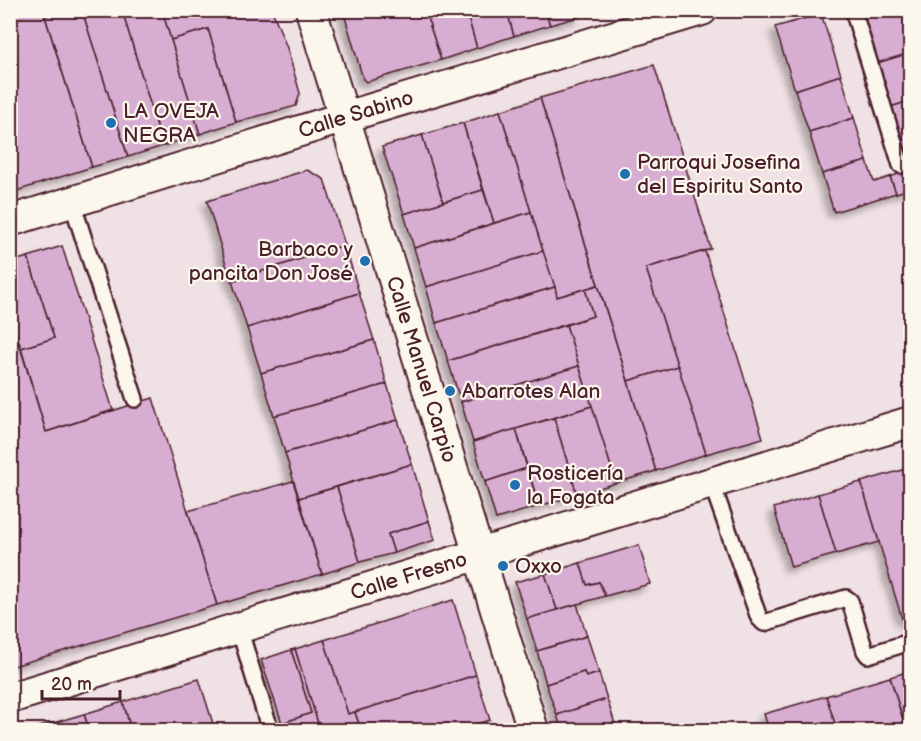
<svg xmlns="http://www.w3.org/2000/svg" width="921" height="741" viewBox="0 0 921 741" font-family="'Balsamiq Sans',sans-serif">
<style>
.building{fill:#d8add2;stroke:#4a1f2b;stroke-width:1.5;filter:url(#shadow)}
.lines{fill:none;stroke-linecap:round;stroke-linejoin:round}
.lane-casing{stroke:#4a1f2b;stroke-width:20}
.street-casing{stroke:#4a1f2b;stroke-width:34}
.lane{stroke:#fbf7ec;stroke-width:15}
.street{stroke:#fbf7ec;stroke-width:30}
.poi-dot{fill:#1f6fb2;stroke:#fbf7ec;stroke-width:2}
.labels{text-anchor:middle;stroke-width:4.5;stroke-linejoin:round;paint-order:stroke}
.poi-label{font-size:21px;fill:#4a1f2b;stroke:#fbf7ec;text-anchor:start}
.street-label{font-size:21px;fill:#4a1f2b;stroke:#fbf7ec}
</style>
<defs>
<filter id="shadow"><feDropShadow dx="-5.5" dy="5.5" stdDeviation="3" flood-color="#0004"/></filter>
</defs>
<rect width="100%" height="100%" fill="#f0e1e4"/>
<filter id="ink" filterUnits="userSpaceOnUse"><feTurbulence type="fractalNoise" baseFrequency=".0167" numOctaves="2"/><feDisplacementMap in="SourceGraphic" scale="12" xChannelSelector="R" yChannelSelector="G"/><feConvolveMatrix kernelMatrix="1 2 1 2 8 2 1 2 1" color-interpolation-filters="sRGB"/></filter>
<g filter="url(#ink)">
<g class="building">
<path d="M 10,10 L 43,10 L 92,167 L 10,193 Z"/>
<path d="M 64,10 L 82,10 L 128,157 L 92,167 L 45,16 Z"/>
<path d="M 82,10 L 122,10 L 163,146 L 128,157 Z"/>
<path d="M 122,10 L 162,10 L 200,134 L 163,146 Z"/>
<path d="M 162,10 L 272,10 L 287,48 L 300,93 L 296,106 L 236,122 L 208,29 L 171,40 Z"/>
<path d="M 343,10 L 425,10 L 441,60 L 366,82 L 363,79 Z"/>
<path d="M 425,10 L 466,10 L 477,48 L 441,60 Z"/>
<path d="M 466,10 L 507,10 L 514,36 L 477,48 Z"/>
<path d="M 507,10 L 545,10 L 550,25 L 514,36 Z"/>
<path d="M 545,10 L 580,10 L 582,16 L 550,25 Z"/>
<path d="M 858,10 L 905,10 L 910,29 L 910,53 L 874,64 Z"/>
<path d="M 821,14 L 841,75 L 795,90 L 775,27 Z"/>
<path d="M 208,29 L 236,122 L 200,134 L 171,40 Z"/>
<path d="M 910,53 L 910,101 L 887,108 L 874,64 Z"/>
<path d="M 654,65 L 711,249 L 646,268 L 678,366 L 628,381 L 540,98 Z"/>
<path d="M 841,75 L 854,118 L 809,132 L 795,90 Z"/>
<path d="M 540,98 L 598,285 L 557,297 L 500,111 Z"/>
<path d="M 910,101 L 910,148 L 900,151 L 887,108 Z"/>
<path d="M 500,111 L 531,212 L 494,223 L 463,123 Z"/>
<path d="M 854,118 L 867,161 L 822,174 L 809,132 Z"/>
<path d="M 463,123 L 483,190 L 443,202 L 422,135 Z"/>
<path d="M 422,135 L 443,202 L 404,214 L 382,147 Z"/>
<path d="M 910,148 L 910,189 L 896,193 L 890,177 L 907,171 L 900,151 Z"/>
<path d="M 867,161 L 874,182 L 890,177 L 896,193 L 834,212 L 822,174 Z"/>
<path d="M 307,170 L 324,179 L 345,245 L 231,281 L 207,201 Z"/>
<path d="M 483,190 L 494,223 L 414,248 L 404,214 Z"/>
<path d="M 531,212 L 543,251 L 426,287 L 414,248 Z"/>
<path d="M 345,245 L 359,293 L 247,328 L 232,281 Z"/>
<path d="M 62,246 L 113,410 L 46,432 L 21,348 L 54,338 L 28,257 Z"/>
<path d="M 543,251 L 555,287 L 436,323 L 426,287 Z"/>
<path d="M 705,251 L 763,438 L 706,454 L 646,268 Z"/>
<path d="M 28,257 L 54,338 L 21,348 L 10,314 L 10,262 Z"/>
<path d="M 598,285 L 656,471 L 616,483 L 566,325 L 593,316 L 585,289 Z"/>
<path d="M 555,287 L 557,297 L 585,289 L 593,316 L 448,361 L 436,323 Z"/>
<path d="M 359,293 L 374,340 L 261,373 L 247,328 Z"/>
<path d="M 10,314 L 46,432 L 153,398 L 217,605 L 10,667 Z"/>
<path d="M 566,325 L 579,366 L 461,402 L 448,361 Z"/>
<path d="M 374,340 L 387,384 L 274,416 L 261,373 Z"/>
<path d="M 579,366 L 592,406 L 473,442 L 461,402 Z"/>
<path d="M 678,366 L 706,454 L 656,471 L 628,381 Z"/>
<path d="M 387,384 L 398,420 L 285,453 L 274,416 Z"/>
<path d="M 592,406 L 616,483 L 577,495 L 554,418 Z"/>
<path d="M 554,418 L 577,495 L 539,506 L 516,429 Z"/>
<path d="M 398,420 L 412,464 L 299,498 L 285,453 Z"/>
<path d="M 516,429 L 527,468 L 485,482 L 473,442 Z"/>
<path d="M 412,464 L 429,521 L 388,534 L 394,553 L 360,562 L 337,487 Z"/>
<path d="M 527,468 L 539,506 L 496,519 L 485,482 Z"/>
<path d="M 909,468 L 910,475 L 910,620 L 903,622 L 861,482 Z"/>
<path d="M 293,481 L 322,574 L 217,605 L 188,511 Z"/>
<path d="M 861,482 L 879,542 L 836,554 L 818,494 Z"/>
<path d="M 337,487 L 360,562 L 322,574 L 299,498 Z"/>
<path d="M 818,494 L 836,554 L 791,567 L 774,508 Z"/>
<path d="M 429,521 L 435,540 L 394,553 L 388,534 Z"/>
<path d="M 639,545 L 650,584 L 605,596 L 599,582 L 587,585 L 580,563 Z"/>
<path d="M 580,563 L 587,585 L 599,582 L 605,596 L 557,610 L 545,574 Z"/>
<path d="M 545,574 L 557,610 L 527,619 L 515,582 Z"/>
<path d="M 453,600 L 476,675 L 348,714 L 324,640 Z"/>
<path d="M 577,604 L 587,636 L 537,651 L 527,619 Z"/>
<path d="M 587,636 L 599,673 L 586,677 L 584,672 L 546,684 L 537,651 Z"/>
<path d="M 324,640 L 348,714 L 355,712 L 361,730 L 320,730 L 295,649 Z"/>
<path d="M 295,649 L 320,730 L 284,730 L 282,723 L 311,713 L 291,650 Z"/>
<path d="M 291,650 L 311,713 L 282,723 L 261,660 Z"/>
<path d="M 910,671 L 910,730 L 906,730 L 890,677 Z"/>
<path d="M 584,672 L 586,677 L 599,673 L 607,699 L 557,715 L 546,684 Z"/>
<path d="M 476,675 L 490,720 L 455,730 L 361,730 L 355,712 Z"/>
<path d="M 890,677 L 906,730 L 837,730 L 826,696 Z"/>
<path d="M 199,679 L 215,730 L 131,730 L 123,702 Z"/>
<path d="M 826,696 L 837,730 L 769,730 L 764,714 Z"/>
<path d="M 607,699 L 617,730 L 562,730 L 557,715 Z"/>
<path d="M 123,702 L 131,730 L 89,730 L 84,714 Z"/>
<path d="M 84,714 L 89,730 L 29,730 Z"/>
</g>
<g class="lines">
<g class="lane-casing">
<g id="lane">
<path d="M 853,10 L 901,165"/>
<path d="M 72,202 L 135,399"/>
<path d="M 712,484 L 759,618 L 764,623 L 846,598 L 850,601 L 865,651 L 868,655 L 910,642"/>
<path d="M 239,628 L 270,730"/>
</g>
</g>
<g class="street-casing">
<g id="street">
<path id="s1" d="M 311,10 L 533,730"/>
<path id="s2" d="M 10,221 L 345,117 L 702,10"/>
<path id="s3" d="M 10,698 L 910,422"/>
</g>
</g>
<use href="#lane" class="lane"/>
<use href="#street" class="street"/>
</g>
</g>
<g class="poi-dot">
<circle cx="111" cy="123" r="6"/>
<circle cx="625" cy="174" r="6"/>
<circle cx="365" cy="261" r="6"/>
<circle cx="450" cy="391" r="6"/>
<circle cx="515" cy="485" r="6"/>
<circle cx="503" cy="566" r="6"/>
</g>
<g class="labels">
<g class="poi-label">
<text x="123" y="118">LA OVEJA<tspan x="123" dy="24">NEGRA</tspan></text>
<text x="637" y="169">Parroqui Josefina<tspan x="637" dy="24">del Espiritu Santo</tspan></text>
<text x="353" y="256" text-anchor="end">Barbaco y<tspan x="353" dy="24">pancita Don José</tspan></text>
<text x="462" y="398">Abarrotes Alan</text>
<text x="527" y="480">Rosticería<tspan x="527" dy="24">la Fogata</tspan></text>
<text x="515" y="573">Oxxo</text>
</g>
<g class="street-label">
<text dy="7" stroke="none"><textPath href="#s2" startOffset="362">Calle Sabino</textPath></text>
<text dy="7" stroke="none"><textPath href="#s1" startOffset="376">Calle Manuel Carpio</textPath></text>
<text dy="7" stroke="none"><textPath href="#s3" startOffset="417">Calle Fresno</textPath></text>
</g>
</g>
<rect width="921" height="741" fill="none" stroke="#fbf7ec" stroke-width="36"/>
<rect x="18" y="18" width="885" height="705" fill="none" stroke="#4a1f2b" stroke-width="2" filter="url(#ink)"/>
<path d="M42 690v9h78v-9" fill="none" stroke="#4a1f2b" stroke-width="3"/>
<text x="51" y="690" font-size="18" fill="#4a1f2b" stroke="#fbf7ec" stroke-width="4.5" paint-order="stroke">20 m</text>
</svg>
